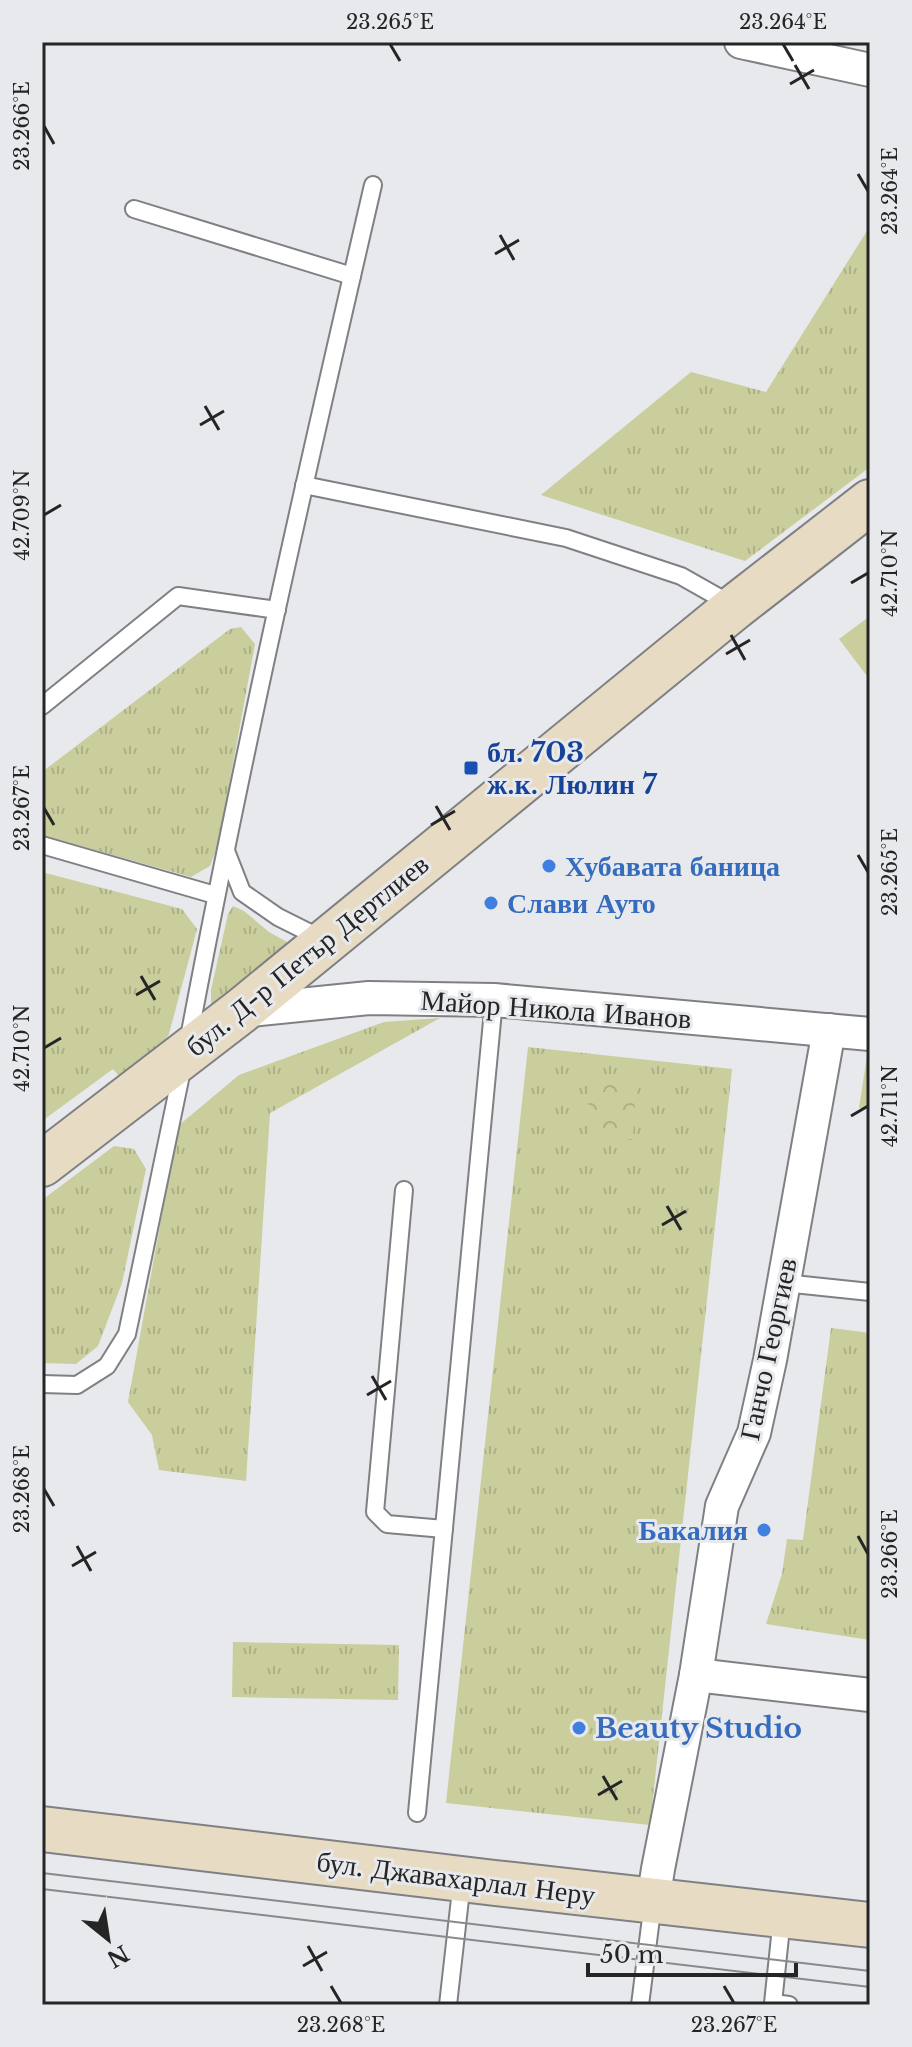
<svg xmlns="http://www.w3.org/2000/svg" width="912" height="2047" viewBox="0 0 912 2047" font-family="'Libre Baskerville',serif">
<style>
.grass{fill:url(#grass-tufts)}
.forest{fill:url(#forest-crowns)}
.pitch{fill:#cacd9c}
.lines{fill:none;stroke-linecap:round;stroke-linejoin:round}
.lane-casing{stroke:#7f8083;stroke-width:20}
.street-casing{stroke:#7f8083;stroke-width:36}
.secondary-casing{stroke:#7f8083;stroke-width:48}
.lane{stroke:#fff;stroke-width:16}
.street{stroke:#fff;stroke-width:32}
.secondary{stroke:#e8dbc4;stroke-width:44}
.tram{stroke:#88898b;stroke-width:2}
.ticks{fill:none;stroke:#252526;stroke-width:3}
.transit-dot{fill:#1a4fb4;stroke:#e7e9ec;stroke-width:3}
.shop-dot{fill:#3f7fe0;stroke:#e7e9ec;stroke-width:3}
.labels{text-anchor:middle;stroke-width:6;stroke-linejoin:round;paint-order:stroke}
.transit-label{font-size:28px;font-weight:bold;fill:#164399;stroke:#e7e9ec;text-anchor:start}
.shop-label{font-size:28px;font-weight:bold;fill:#366cbe;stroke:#e7e9ec;text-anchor:start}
.street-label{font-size:28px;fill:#252526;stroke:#e7e9ec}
.neatline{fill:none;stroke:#252526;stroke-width:3}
.ticks-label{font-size:20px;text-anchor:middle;fill:#252526}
</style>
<defs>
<pattern id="grass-tufts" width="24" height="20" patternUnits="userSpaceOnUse" patternTransform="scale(2)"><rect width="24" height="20" fill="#cacd9c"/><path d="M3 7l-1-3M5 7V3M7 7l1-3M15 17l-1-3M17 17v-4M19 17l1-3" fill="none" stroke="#adb086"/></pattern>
<pattern id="forest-crowns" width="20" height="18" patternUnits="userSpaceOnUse" patternTransform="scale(2)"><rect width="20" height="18" fill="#cacd9c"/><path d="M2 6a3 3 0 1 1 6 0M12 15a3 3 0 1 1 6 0" fill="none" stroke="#adb086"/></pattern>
</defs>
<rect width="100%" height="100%" fill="#e7e9ec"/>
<g class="grass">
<path d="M 870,226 L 870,467 L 745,561 L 541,495 L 691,372 L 766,392 Z"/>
<path d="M 241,627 L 255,644 L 218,845 L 210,866 L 191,877 L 42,835 L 42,772 L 230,629 Z"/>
<path d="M 42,872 L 182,909 L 197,929 L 169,1034 L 154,1058 L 124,1082 L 113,1069 L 42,1121 Z"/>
<path d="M 233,906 L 244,911 L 269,932 L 296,947 L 217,1012 L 211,1005 L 211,990 L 228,914 Z"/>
<path d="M 440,1018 L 270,1113 L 246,1481 L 159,1470 L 152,1435 L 128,1402 L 178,1126 L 239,1075 L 384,1022 Z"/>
<path d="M 528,1047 L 732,1069 L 650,1825 L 446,1803 Z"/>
<path d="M 867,1056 L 870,1056 L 870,1109 L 859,1108 Z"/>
<path d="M 114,1146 L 134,1149 L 146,1169 L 122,1283 L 98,1346 L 76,1364 L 42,1363 L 42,1200 Z"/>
<path d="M 831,1328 L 870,1333 L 870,1640 L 766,1624 L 782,1574 L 787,1539 L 803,1540 Z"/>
<path d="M 233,1642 L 399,1645 L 398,1700 L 232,1697 Z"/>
</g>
<path class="forest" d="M 590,1077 L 636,1080 L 633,1140 L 587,1137 Z"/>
<path class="pitch" d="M 866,619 L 870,625 L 870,680 L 839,639 Z"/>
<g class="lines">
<g class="lane-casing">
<g id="lane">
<path d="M 134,209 L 352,276"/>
<path d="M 304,485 L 566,538 L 681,576 L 734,606"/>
<path d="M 42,706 L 178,596 L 277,610"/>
<path d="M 42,845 L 215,895"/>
<path d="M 226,851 L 242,892 L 278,917 L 322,939"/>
<path d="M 188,1043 C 242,755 307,470 373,185"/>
<path d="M 404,1190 L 375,1512 L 387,1524 L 444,1529"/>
<path d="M 784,1283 L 870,1292"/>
<path d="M 42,1384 L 77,1385 L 107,1366 L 127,1334 L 183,1065"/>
<path d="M 417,1813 L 494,1000"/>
<path d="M 782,1918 L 773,2003 L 789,2005"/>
<path d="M 448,2005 L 462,1881"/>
<path d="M 640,2005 L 653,1902"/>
</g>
</g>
<g class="street-casing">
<g id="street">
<path d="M 741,42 L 870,70"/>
<path d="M 241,1011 L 369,998 L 494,1000 L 870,1034"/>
<path d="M 696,1675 L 870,1695"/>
<path d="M 653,1901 L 658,1869 L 696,1675 L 722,1506 L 754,1433 L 770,1360 L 829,1030"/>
</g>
</g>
<g class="secondary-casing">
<g id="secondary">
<path d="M 42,1164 L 241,1011 L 735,607 L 870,502"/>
<path d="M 42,1829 L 495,1883 L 870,1925"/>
</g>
</g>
<use href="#lane" class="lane"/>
<use href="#street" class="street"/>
<use href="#secondary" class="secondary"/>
<g class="tram">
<path d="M 42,1873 L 870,1971"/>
<path d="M 42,1889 L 870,1987"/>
</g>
</g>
<path class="ticks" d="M 390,44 L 400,61M 783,44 L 793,61M 795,65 L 809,89M 790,84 L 814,70M 44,126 L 54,144M 858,174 L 868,191M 500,235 L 514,260M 495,254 L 519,240M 205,406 L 219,430M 200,425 L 224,411M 44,515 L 61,505M 851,583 L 868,573M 731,635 L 745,660M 726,654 L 750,640M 436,806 L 450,830M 44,808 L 54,825M 431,825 L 455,811M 858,855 L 868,872M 141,976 L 155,1000M 136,995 L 160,981M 44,1048 L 61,1038M 851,1116 L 868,1106M 667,1206 L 681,1230M 662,1225 L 686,1211M 372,1376 L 386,1400M 367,1395 L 391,1381M 44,1489 L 54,1506M 858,1536 L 868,1554M 77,1546 L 91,1571M 72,1566 L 96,1552M 603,1776 L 617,1800M 598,1795 L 622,1781M 308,1946 L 322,1971M 303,1966 L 327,1952M 331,1986 L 341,2003M 724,1986 L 734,2003"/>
<rect class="transit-dot" x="463" y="760" width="16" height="16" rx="4"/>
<g class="shop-dot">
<circle cx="549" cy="866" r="8"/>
<circle cx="491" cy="903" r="8"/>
<circle cx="764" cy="1530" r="8"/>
<circle cx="579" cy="1728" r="8"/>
</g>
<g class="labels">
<g class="transit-label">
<text x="487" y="762">бл. 703<tspan x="487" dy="32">ж.к. Люлин 7</tspan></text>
</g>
<g class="shop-label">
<text x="565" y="876">Хубавата баница</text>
<text x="507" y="913">Слави Ауто</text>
<text x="748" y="1540" text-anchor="end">Бакалия</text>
<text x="595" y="1738">Beauty Studio</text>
</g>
<g class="street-label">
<text transform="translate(307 955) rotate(-39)" y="10">бул. Д-р Петър Дертлиев</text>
<text transform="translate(556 1009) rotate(4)" y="10">Майор Никола Иванов</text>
<text transform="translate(768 1349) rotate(-78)" y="10">Ганчо Георгиев</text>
<text transform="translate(456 1878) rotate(7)" y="10">бул. Джавахарлал Неру</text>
</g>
</g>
<rect width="912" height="2047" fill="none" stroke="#e7e9ec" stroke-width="88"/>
<g transform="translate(108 1939) rotate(150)" stroke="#e7e9ec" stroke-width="6" paint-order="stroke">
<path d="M0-6L14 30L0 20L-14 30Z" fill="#252526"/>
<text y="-12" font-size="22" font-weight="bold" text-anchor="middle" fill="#252526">N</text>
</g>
<path d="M588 1963v12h208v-12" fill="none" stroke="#252526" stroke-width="4"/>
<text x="600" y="1963" font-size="24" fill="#252526" stroke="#e7e9ec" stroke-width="6" paint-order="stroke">50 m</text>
<rect x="44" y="44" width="824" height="1959" class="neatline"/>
<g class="ticks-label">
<text x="390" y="29">23.265°E</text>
<text x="783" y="29">23.264°E</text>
<text transform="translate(22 126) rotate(-90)" y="7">23.266°E</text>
<text transform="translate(890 191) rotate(-90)" y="7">23.264°E</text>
<text transform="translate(22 515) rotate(-90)" y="7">42.709°N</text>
<text transform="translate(890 573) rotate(-90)" y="7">42.710°N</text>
<text transform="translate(22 808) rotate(-90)" y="7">23.267°E</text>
<text transform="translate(890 872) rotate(-90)" y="7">23.265°E</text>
<text transform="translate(22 1048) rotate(-90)" y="7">42.710°N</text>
<text transform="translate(890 1106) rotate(-90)" y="7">42.711°N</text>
<text transform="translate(22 1489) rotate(-90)" y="7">23.268°E</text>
<text transform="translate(890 1554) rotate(-90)" y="7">23.266°E</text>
<text x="341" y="2032">23.268°E</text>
<text x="734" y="2032">23.267°E</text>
</g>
</svg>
